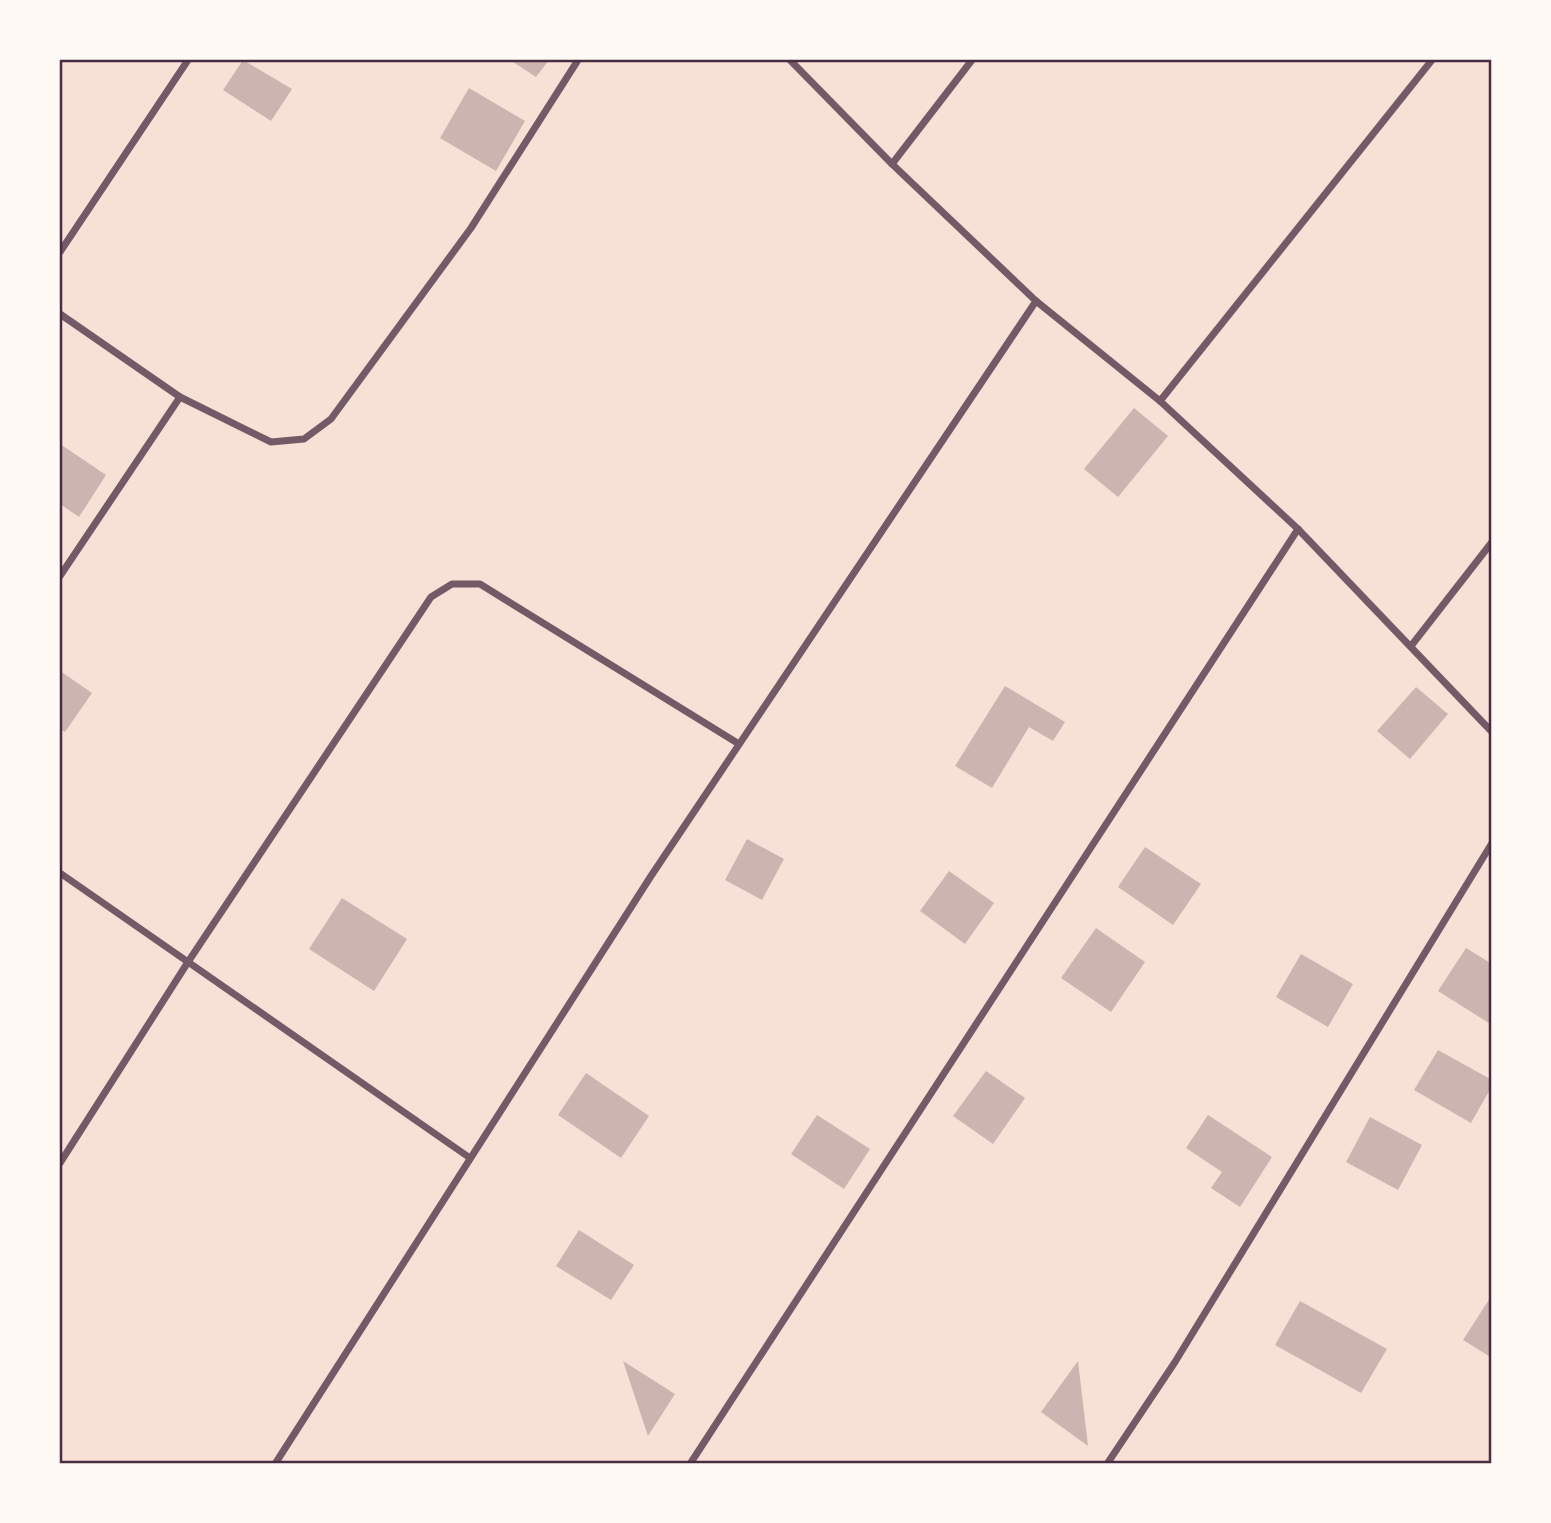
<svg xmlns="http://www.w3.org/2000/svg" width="1551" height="1523" viewBox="0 0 1551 1523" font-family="'PT Sans',sans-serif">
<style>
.building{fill:#ccb4b1}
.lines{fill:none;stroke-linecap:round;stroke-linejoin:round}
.minor{stroke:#755966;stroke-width:7}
.neatline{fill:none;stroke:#4a2c40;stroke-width:2.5}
</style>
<rect width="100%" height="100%" fill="#f7e1d7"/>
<g class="building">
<path d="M 243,60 L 292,89 L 271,121 L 223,90 Z"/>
<path d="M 510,60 L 549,60 L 536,77 Z"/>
<path d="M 469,88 L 525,121 L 496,171 L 440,138 Z"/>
<path d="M 1134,408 L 1168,436 L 1118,497 L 1084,469 Z"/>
<path d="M 60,444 L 106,475 L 79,517 L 60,504 Z"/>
<path d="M 60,671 L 92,693 L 65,732 L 60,729 Z"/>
<path d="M 1005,686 L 1065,722 L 1053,741 L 1029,727 L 992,788 L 955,766 Z"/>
<path d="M 1416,687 L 1448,714 L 1410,759 L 1377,731 Z"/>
<path d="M 747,839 L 784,859 L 762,900 L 725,880 Z"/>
<path d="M 1145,847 L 1201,884 L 1173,925 L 1118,887 Z"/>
<path d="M 949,871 L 994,903 L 965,944 L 920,911 Z"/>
<path d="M 342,898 L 407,939 L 374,991 L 309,949 Z"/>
<path d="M 1096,928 L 1145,962 L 1111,1012 L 1061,978 Z"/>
<path d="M 1466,948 L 1492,964 L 1492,1025 L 1438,991 Z"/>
<path d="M 1301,954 L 1353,984 L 1328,1027 L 1276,997 Z"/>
<path d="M 1438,1050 L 1492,1080 L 1492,1086 L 1471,1123 L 1414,1090 Z"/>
<path d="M 986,1071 L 1025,1098 L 993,1144 L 953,1116 Z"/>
<path d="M 586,1073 L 649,1116 L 621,1158 L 558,1115 Z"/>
<path d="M 817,1115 L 870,1149 L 844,1189 L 791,1154 Z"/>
<path d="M 1208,1115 L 1272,1157 L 1240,1207 L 1211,1188 L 1222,1172 L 1186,1148 Z"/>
<path d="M 1370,1117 L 1422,1145 L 1398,1190 L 1346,1162 Z"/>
<path d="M 579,1230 L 634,1265 L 611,1300 L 556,1266 Z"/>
<path d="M 1490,1298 L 1492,1299 L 1492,1358 L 1463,1340 Z"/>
<path d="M 1300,1301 L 1387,1349 L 1361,1393 L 1275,1345 Z"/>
<path d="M 623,1361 L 675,1394 L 648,1436 Z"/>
<path d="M 1078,1361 L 1088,1446 L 1041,1412 Z"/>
</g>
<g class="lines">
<g class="minor">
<path d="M 790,60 L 892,164 L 1036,301 L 1160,401 L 1298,529 L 1492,732"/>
<path d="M 892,164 L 972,60"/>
<path d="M 60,252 L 188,60"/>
<path d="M 60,314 L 180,397 L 271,442 L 304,439 L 331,419 L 471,228 L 578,60"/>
<path d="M 1160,401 L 1432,60"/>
<path d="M 60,576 L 180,397"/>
<path d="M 1411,646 L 1492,542"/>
<path d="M 60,873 L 470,1158"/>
<path d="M 60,1163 L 188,962 L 431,597 L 452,584 L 480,584 L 739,744"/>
<path d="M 275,1464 L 651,876 L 1036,301"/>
<path d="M 690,1464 L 1298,529"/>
<path d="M 1107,1464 L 1175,1362 L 1492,843"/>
</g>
</g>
<rect width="1551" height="1523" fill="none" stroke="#fffaf5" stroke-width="122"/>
<rect x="61" y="61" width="1429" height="1401" class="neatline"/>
</svg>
